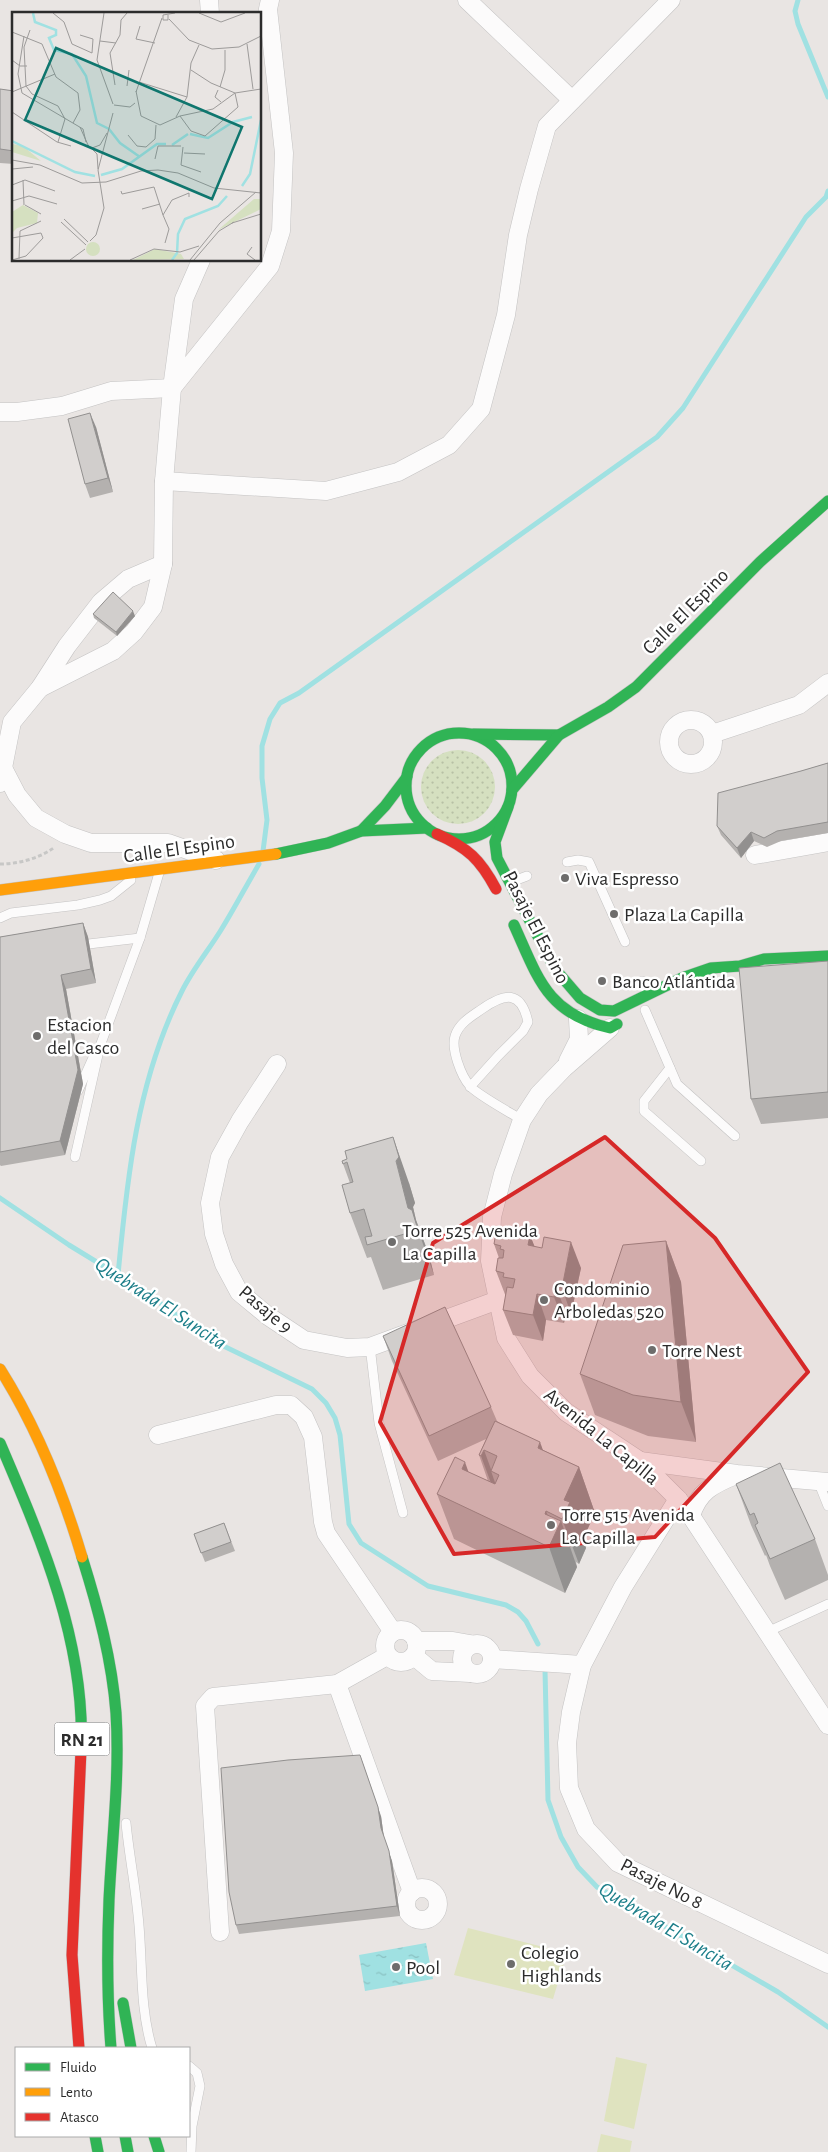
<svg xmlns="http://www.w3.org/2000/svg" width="828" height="2152" viewBox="0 0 828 2152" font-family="'Alegreya Sans',sans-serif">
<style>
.garden{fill:url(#garden-dots)}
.pitch{fill:#dfe3bf}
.water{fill:url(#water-ripples)}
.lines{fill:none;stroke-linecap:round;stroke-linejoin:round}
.stream{stroke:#a0e1e2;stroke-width:5}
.lane-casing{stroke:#c4c3c3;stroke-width:10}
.street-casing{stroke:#c4c3c3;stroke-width:19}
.fast-casing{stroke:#c4c3c3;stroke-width:12}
.slow-casing{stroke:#c4c3c3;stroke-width:12}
.jam-casing{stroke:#c4c3c3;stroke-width:12}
.path{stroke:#c7c7c6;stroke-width:3;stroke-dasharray:4 2.5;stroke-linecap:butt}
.lane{stroke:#fcfbfb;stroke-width:9}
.street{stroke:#fcfbfb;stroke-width:18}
.fast{stroke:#30b455;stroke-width:11}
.slow{stroke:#ff9f0a;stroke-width:11}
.jam{stroke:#e5322d;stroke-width:11}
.wall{fill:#b4b1af}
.shaded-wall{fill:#92908f}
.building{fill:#d1cecc;stroke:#92908f}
.marked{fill:#d62828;fill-opacity:0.2;stroke:#d62828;stroke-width:4;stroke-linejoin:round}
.poi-dot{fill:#6e6d6c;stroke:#fff;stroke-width:2}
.labels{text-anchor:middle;stroke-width:5;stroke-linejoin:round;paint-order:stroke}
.shield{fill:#fff;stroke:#6b6b6b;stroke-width:1}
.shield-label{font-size:19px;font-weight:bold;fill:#2c2c2c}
.street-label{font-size:20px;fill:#2c2c2c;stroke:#fff}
.poi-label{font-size:20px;fill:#2c2c2c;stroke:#fff;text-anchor:start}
.water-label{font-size:21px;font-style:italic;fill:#1c7e89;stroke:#fff}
.inset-river{fill:none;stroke:#a0e1e2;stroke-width:2.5}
.inset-road{fill:none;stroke:#9d9b9a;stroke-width:1}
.view{fill:#0f766e;fill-opacity:0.15;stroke:#0f766e;stroke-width:2.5}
.inset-edge{fill:none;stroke:#2c2c2c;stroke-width:2.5}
</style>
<defs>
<pattern id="garden-dots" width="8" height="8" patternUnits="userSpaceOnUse" patternTransform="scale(1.25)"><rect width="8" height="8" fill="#d5e0c0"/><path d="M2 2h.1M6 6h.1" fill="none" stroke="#b7c0a5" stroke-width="1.8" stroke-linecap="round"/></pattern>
<pattern id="water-ripples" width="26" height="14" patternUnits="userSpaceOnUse" patternTransform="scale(1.25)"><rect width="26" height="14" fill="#a0e1e2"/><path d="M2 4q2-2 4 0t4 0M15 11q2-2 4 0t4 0" fill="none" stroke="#8ac1c2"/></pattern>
</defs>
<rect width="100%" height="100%" fill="#e9e5e3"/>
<circle class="garden" cx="458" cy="787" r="37"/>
<g class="pitch">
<path d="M 468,1928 L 567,1953 L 553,1999 L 454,1975 Z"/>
<path d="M 616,2057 L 647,2064 L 634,2129 L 604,2121 Z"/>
<path d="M 601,2134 L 632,2141 L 630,2152 L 597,2152 Z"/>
</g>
<path class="water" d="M 426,1943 L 433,1979 L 365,1991 L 359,1955 Z"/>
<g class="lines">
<g class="stream">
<path d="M 798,0 L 795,11 L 798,24 L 828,97"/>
<path d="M 263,851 L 267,820 L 262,778 L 262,746 L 270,719 L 280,703 L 299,693 L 657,437 L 683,408 L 806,217 L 826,197 L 828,191"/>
<path d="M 0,1198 L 69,1245 L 141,1289 L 209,1339 L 312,1389 L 326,1403 L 335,1418 L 340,1435 L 349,1524 L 361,1543 L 428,1586 L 506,1605 L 518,1612 L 526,1621 L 538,1644"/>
<path d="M 118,1275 C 127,1178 137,1080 182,991 C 193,969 208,951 221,930 C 234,909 246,886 259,864"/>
<path d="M 545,1670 L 548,1800 L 561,1837 L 578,1867 L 597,1887 L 778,1992 L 828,2027"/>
</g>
<g class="lane-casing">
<g id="lane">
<path d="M 567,862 L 578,860 L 589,862 L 625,942"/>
<path d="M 511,882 L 527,876"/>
<path d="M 0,918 L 11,913 L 78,905 L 100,900 L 111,896 L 131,880"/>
<path d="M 80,945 L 140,938"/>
<path d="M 642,981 L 648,995"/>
<path d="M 645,1010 L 677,1084 L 735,1136"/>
<path d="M 670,1068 L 644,1101 L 644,1111 L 701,1161"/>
<path d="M 470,1087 L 498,1056 L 523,1031 L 528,1022 C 521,990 505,993 482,1009 C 472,1016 459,1023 455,1036 C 451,1049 461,1076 470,1086 C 476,1094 511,1113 522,1120"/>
<path d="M 78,1091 L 96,1051"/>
<path d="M 75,1157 L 100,1046 L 140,938 L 159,873"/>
<path d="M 370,1346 L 379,1423 L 403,1513"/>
<path d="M 818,1481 L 828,1506"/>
<path d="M 767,1632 L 828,1604"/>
<path d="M 126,1823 C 129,1854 135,1884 138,1915 C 143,1958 139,2006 152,2048"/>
<path d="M 189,2066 L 197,2073 L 200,2086 L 192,2126 L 191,2152"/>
</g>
</g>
<g class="street-casing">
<g id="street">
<path d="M 209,0 L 210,14"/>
<path d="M 467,0 L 572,100"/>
<path d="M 0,412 L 17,412 L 62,406 L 111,391 L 172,388 L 270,266 L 281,231 L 284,153 L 268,9 L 270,0"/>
<path d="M 164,481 L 326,491 L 398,472 L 449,445 L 481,409 L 506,315 L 518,235 L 529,189 L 547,126 L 671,0"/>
<path d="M 40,688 L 113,651 L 134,632 L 153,607 L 163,564 L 164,481 L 172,388 L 184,299 L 201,260"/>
<circle cx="691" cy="742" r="22"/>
<path d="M 712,734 L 799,705 L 828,683"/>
<path d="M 4,770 L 17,795 L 36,818 L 65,834 L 91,843 L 168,843 L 216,860"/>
<path d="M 0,783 L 12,722 L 40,688 L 67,646 L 101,602 L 128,579 L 163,564"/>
<path d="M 755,855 L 828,842"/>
<path d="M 610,1028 L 564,1068 L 539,1094 L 522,1120 L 503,1174 L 492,1217 L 490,1261 L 506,1338 L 530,1376 L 566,1412 L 640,1461 L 678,1499 L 691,1516 L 828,1725"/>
<path d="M 568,1061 L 579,1039 L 578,1019"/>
<path d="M 277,1064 L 240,1121 L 220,1157 L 210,1203 L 214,1234 L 224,1264 L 239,1292 L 268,1316 L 304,1340 L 347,1348 L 370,1347 L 498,1300"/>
<path d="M 158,1435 L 276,1405 L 291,1405 L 304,1417 L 313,1437 L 323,1522 L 326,1533 L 393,1632"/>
<path d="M 640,1461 L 737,1474 L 828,1482"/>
<path d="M 678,1499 L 623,1587 L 582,1665 L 571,1712 L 567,1743 L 569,1788 L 586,1829 L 618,1863 L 828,1964"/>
<path d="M 691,1516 C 698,1492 713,1484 736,1475"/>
<circle cx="401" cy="1646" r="16"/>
<path d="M 416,1641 L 453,1641 L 470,1644"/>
<circle cx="477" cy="1659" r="15"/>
<path d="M 414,1656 L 432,1671 L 470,1673"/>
<path d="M 492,1659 L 582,1665"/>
<path d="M 337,1684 L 412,1892"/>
<circle cx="422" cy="1904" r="16"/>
<path d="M 220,1932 L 205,1706 L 213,1697 L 337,1684 L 387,1656"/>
</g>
</g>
<g class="fast-casing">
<g id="fast">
<circle cx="459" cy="786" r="53"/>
<path d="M 473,734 L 559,735"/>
<path d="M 512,790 L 559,735 L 608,707 L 636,687 L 760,562 L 828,501"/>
<path d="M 508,807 L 495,842 L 497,858 L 555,969 L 580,998 L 600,1010 L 614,1011 L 682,978 L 711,968 L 740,966 L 764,959 L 828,956"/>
<path d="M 361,831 L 385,806 L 407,777"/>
<path d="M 276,854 L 328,843 L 361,831 L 427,828"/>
<path d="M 514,925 C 538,978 547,1014 610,1028 L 617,1024"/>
<path d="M 0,1443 C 41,1539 86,1643 81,1750"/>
<path d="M 82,1557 C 98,1608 112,1660 116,1713 C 120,1775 112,1838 109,1900 C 107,1949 107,1998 111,2048"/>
<path d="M 123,2003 L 131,2048"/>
<path d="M 95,2136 L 98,2152"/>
<path d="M 125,2136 L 128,2152"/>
<path d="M 154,2136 L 159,2152"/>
</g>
</g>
<g class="slow-casing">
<g id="slow">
<path d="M 0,890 L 276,854"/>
<path d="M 0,1369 C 36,1426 63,1493 82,1557"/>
</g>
</g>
<g class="jam-casing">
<g id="jam">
<path d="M 437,834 C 468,848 480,859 496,889"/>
<path d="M 79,2048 L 72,1955 L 81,1750"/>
</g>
</g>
<path class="path" d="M 0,864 C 19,864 40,858 55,847"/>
<use href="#lane" class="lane"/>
<use href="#street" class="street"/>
<use href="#fast" class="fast"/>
<use href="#slow" class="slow"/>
<use href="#jam" class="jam"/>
</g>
<g class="wall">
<path d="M 0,89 L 14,91 L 14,164 L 0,163 Z"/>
<path d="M 96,427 L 113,492 L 90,498 L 85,484 Z"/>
<path d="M 93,614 L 135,616 L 117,636 L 94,618 Z"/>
<path d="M 828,763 L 828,833 L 781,841 L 767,847 L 754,841 L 741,858 L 721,835 L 717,826 L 801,771 Z"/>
<path d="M 83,923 L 88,937 L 96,983 L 66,989 L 83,1084 L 65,1155 L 1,1166 L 0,1165 L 0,937 Z"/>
<path d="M 828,961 L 828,1118 L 761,1124 L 751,1099 Z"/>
<path d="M 342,1161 L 409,1183 L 415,1203 L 413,1207 L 416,1220 L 429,1255 L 434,1275 L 383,1290 L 371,1257 L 367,1258 L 350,1213 L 350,1183 Z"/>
<path d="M 507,1235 L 530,1235 L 534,1246 L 581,1268 L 571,1314 L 566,1313 L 564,1323 L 546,1320 L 543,1341 L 513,1335 L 503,1310 L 506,1297 L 496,1271 L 499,1258 L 494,1244 Z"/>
<path d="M 666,1241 L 681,1282 L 696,1442 L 648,1436 L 595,1415 L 580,1374 Z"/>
<path d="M 383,1336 L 491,1407 L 497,1421 L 543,1450 L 579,1467 L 595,1513 L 583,1539 L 586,1548 L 579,1564 L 576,1562 L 577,1567 L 565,1593 L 454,1539 L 437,1494 L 468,1472 L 488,1481 L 479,1455 L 486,1439 L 438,1461 L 392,1361 Z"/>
<path d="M 736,1484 L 815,1539 L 828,1575 L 828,1580 L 785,1600 L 770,1566 L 766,1555 L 765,1556 L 751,1525 Z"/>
<path d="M 224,1523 L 235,1551 L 205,1562 L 194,1534 Z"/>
<path d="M 381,1816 L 384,1838 L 392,1861 L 400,1916 L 239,1934 L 236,1925 Z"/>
</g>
<g class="shaded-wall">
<path d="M 90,413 L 96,427 L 113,492 L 108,478 Z"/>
<path d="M 133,611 L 135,616 L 117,636 L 116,632 Z"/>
<path d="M 751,832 L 754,841 L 741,858 L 737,848 Z"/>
<path d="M 83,923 L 88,937 L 96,983 L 91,969 Z"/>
<path d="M 61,975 L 66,989 L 83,1084 L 65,1155 L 60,1141 Z"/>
<path d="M 393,1137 L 409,1183 L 415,1203 L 413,1207 L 416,1220 L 429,1255 L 434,1275 L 418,1230 L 408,1208 L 396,1161 Z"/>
<path d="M 530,1235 L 540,1260 L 528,1245 Z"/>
<path d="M 666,1241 L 681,1282 L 696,1442 L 681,1402 Z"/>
<path d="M 571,1242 L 581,1268 L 571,1314 L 562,1288 Z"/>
<path d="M 556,1287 L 566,1313 L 564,1323 L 554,1297 Z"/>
<path d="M 537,1294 L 546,1320 L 543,1341 L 533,1315 Z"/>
<path d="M 540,1442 L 557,1488 L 538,1448 Z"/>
<path d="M 484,1450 L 492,1472 L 491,1471 L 500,1497 L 498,1502 L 481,1456 Z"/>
<path d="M 465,1462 L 481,1508 L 478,1514 L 462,1469 Z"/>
<path d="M 579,1467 L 595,1513 L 583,1539 L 586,1548 L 579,1564 L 562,1519 L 564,1500 Z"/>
<path d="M 546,1511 L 555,1534 L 561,1521 L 577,1567 L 565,1593 L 549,1547 L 545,1514 Z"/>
<path d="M 360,1755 L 381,1816 L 384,1838 L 392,1861 L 400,1916 L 397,1906 L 381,1828 Z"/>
</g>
<g class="building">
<path d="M 0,89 L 14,91 L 14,151 L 0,149 Z"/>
<path d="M 90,413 L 108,478 L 85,484 L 68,419 Z"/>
<path d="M 113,592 L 133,611 L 116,632 L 93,614 Z"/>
<path d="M 828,763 L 828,822 L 777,831 L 764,838 L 751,832 L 737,848 L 717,826 L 718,793 L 801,771 Z"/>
<path d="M 83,923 L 91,969 L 61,975 L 78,1070 L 60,1141 L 0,1152 L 0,937 Z"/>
<path d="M 828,961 L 828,1092 L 751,1099 L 739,968 Z"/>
<path d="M 393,1137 L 399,1157 L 396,1161 L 408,1208 L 412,1210 L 418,1230 L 367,1245 L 365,1237 L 372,1236 L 364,1209 L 350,1213 L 342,1185 L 353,1182 L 347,1162 L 343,1164 L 342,1161 L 347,1159 L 345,1151 Z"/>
<path d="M 508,1231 L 530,1235 L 528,1245 L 542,1248 L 544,1237 L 571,1242 L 562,1288 L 556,1287 L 554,1297 L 537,1294 L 533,1315 L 503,1310 L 507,1287 L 513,1288 L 515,1279 L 503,1277 L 504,1273 L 496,1271 L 498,1258 L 503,1258 L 504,1250 L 500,1249 L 501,1246 L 494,1244 L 496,1232 L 507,1235 Z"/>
<path d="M 666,1241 L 681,1402 L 633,1395 L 580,1374 L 623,1245 Z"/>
<path d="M 445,1307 L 491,1407 L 429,1436 L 383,1336 Z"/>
<path d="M 495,1421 L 540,1442 L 538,1448 L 579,1467 L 564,1500 L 570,1502 L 562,1519 L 546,1511 L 545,1514 L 561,1521 L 549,1547 L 437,1494 L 455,1457 L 465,1462 L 462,1469 L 495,1484 L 499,1475 L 491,1471 L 497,1456 L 484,1450 L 481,1456 L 479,1455 Z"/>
<path d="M 780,1463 L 815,1539 L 770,1559 L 755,1525 L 758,1523 L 754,1513 L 750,1515 L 736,1484 Z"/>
<path d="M 224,1523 L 231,1542 L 201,1553 L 194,1534 Z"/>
<path d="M 360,1755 L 378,1807 L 381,1828 L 389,1851 L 397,1906 L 236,1925 L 229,1892 L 221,1768 L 288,1760 Z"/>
</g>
<path class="marked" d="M 605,1137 L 715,1238 L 808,1372 L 655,1537 L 454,1554 L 380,1422 L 433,1243 Z"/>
<g class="poi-dot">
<circle cx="565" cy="878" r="5"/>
<circle cx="614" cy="914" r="5"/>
<circle cx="602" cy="981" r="5"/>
<circle cx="37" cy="1036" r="5"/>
<circle cx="392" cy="1242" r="5"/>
<circle cx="544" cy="1300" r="5"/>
<circle cx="652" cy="1350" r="5"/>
<circle cx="551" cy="1525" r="5"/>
<circle cx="511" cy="1964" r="5"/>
<circle cx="396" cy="1967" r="5"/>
</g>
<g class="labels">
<rect class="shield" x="54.5" y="1722.5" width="55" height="33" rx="4"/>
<g class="shield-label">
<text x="82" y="1746">RN 21</text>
</g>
<g class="street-label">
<text transform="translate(685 611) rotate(-45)" y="7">Calle El Espino</text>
<text transform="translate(179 848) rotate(-8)" y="7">Calle El Espino</text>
<text transform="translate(537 927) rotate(63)" y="7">Pasaje El Espino</text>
<text transform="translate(266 1309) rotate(40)" y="7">Pasaje 9</text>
<text transform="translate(602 1436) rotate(39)" y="7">Avenida La Capilla</text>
<text transform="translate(662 1883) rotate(27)" y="7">Pasaje No 8</text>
</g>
<g class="poi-label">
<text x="575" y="885">Viva Espresso</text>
<text x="624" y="921">Plaza La Capilla</text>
<text x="612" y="988">Banco Atlántida</text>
<text x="47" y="1031">Estacion<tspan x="47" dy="23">del Casco</tspan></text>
<text x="402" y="1237">Torre 525 Avenida<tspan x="402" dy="23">La Capilla</tspan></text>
<text x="554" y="1295">Condominio<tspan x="554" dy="23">Arboledas 520</tspan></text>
<text x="662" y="1357">Torre Nest</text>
<text x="561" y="1521">Torre 515 Avenida<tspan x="561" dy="23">La Capilla</tspan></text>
<text x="521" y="1959">Colegio<tspan x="521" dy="23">Highlands</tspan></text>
<text x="406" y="1974">Pool</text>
</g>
<g class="water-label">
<text transform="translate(161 1303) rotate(33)" y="7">Quebrada El Suncita</text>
<text transform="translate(666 1926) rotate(31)" y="7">Quebrada El Suncita</text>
</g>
</g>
<g transform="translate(12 12)">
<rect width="249" height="249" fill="#e9e5e3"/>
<path d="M 11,193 L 26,201 L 25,211 L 5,216 L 1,220 L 0,200 ZM 143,237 L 169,242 L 172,247 L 121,248 Z" fill="#d5e0c0"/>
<path d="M 0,132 L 11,134 L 29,149 L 0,140 ZM 242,187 L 249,187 L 249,197 L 206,218 ZM74 237a7 7 0 1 1 14 0a7 7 0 1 1-14 0Z" fill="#d5e0c0"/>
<path class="inset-river" d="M 21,1 L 23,10 L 44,18 L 44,23 L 37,26 L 42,38 L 60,42 L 74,64 L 85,111 L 97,117 L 108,131 L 128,145M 178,122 L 196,126 L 221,110 L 240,105M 0,129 L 63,160 L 83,164M 160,133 L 176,122M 89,163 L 110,157 L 145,132 L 154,132M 230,174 L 238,162 L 249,108M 160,248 L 165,241 L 166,222 L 173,207 L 206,194 L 215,184"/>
<path class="inset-road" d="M 41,1 L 52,10 L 60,32 L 80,41 L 81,27 L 68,23M 92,1 L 85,48 L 101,92M 187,1 L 209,10 L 233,1M 156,3 L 156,8 L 151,8 L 151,3 L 163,1M 157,7 L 177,28 L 200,37 L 227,35 L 249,24M 128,14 L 124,27 L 143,31M 18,18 L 12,35 L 14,74 L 20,82 L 46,94 L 53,107 L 46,130M 0,20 L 30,32 L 44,65 L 66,81 L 68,98 L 61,111M 12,24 L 6,62 L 10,81 L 71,117 L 74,130M 88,29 L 104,31M 235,32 L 241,77M 0,48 L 8,54 L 15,54M 127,70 L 175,85M 103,73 L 98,41 L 108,23 L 109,8 L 115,1M 115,74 L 117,58M 208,75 L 213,58 L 213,38M 206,78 L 203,85 L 209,90M 124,79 L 129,104 L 148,113 L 168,104 L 201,97 L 223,81 L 249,77M 0,80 L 43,62M 124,80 L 150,6M 102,93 L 118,95 L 123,91M 0,100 L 45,130 L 59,134M 168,104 L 179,119 L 193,124 L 226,95 L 223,81 L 199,71 L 179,58M 164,105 L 175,85 L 179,51 L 187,33M 68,115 L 76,133 L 85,142 L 86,157M 116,123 L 125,134 L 134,135 L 143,127 L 144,113M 171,135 L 169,153 L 189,160M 80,136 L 88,133 L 95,121M 172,141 L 193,142M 143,147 L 146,134 L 169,134M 0,148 L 28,153 L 70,171 L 94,170 L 129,159 L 146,158 L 166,161 L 202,176 L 249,181M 0,157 L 21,155M 11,168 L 12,193M 0,173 L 13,168 L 43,179M 109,179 L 110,182 L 142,175 L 151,203 L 160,188 L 177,181 L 177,185M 0,189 L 17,184 L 45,192M 13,193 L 29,202M 130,197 L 148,192M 151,203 L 157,217 L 153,231M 52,207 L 76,230M 49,210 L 74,233M 220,211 L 249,202M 0,226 L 29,221 L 31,226 L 14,244 L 0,248M 78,229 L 84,223 L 92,196 L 86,158 L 101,101M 240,235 L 235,242 L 243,248M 7,247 L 8,219 L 29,209M 58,248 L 73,237M 118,248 L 142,237 L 168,240 L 187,234M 178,248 L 208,211 L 244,180M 182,248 L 207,219 L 222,210"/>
<path class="view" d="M 44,36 L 230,115 L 200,187 L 13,108 Z"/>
<rect width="249" height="249" class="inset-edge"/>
</g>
<rect x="15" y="2047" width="175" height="90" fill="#ffffff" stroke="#ababab"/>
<rect x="25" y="2063" width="25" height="8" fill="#30b455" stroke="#ababab"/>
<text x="60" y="2072" font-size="15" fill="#2c2c2c">Fluido</text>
<rect x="25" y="2088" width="25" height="8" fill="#ff9f0a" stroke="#ababab"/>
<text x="60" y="2097" font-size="15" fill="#2c2c2c">Lento</text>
<rect x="25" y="2113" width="25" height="8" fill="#e5322d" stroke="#ababab"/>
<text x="60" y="2122" font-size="15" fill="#2c2c2c">Atasco</text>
</svg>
